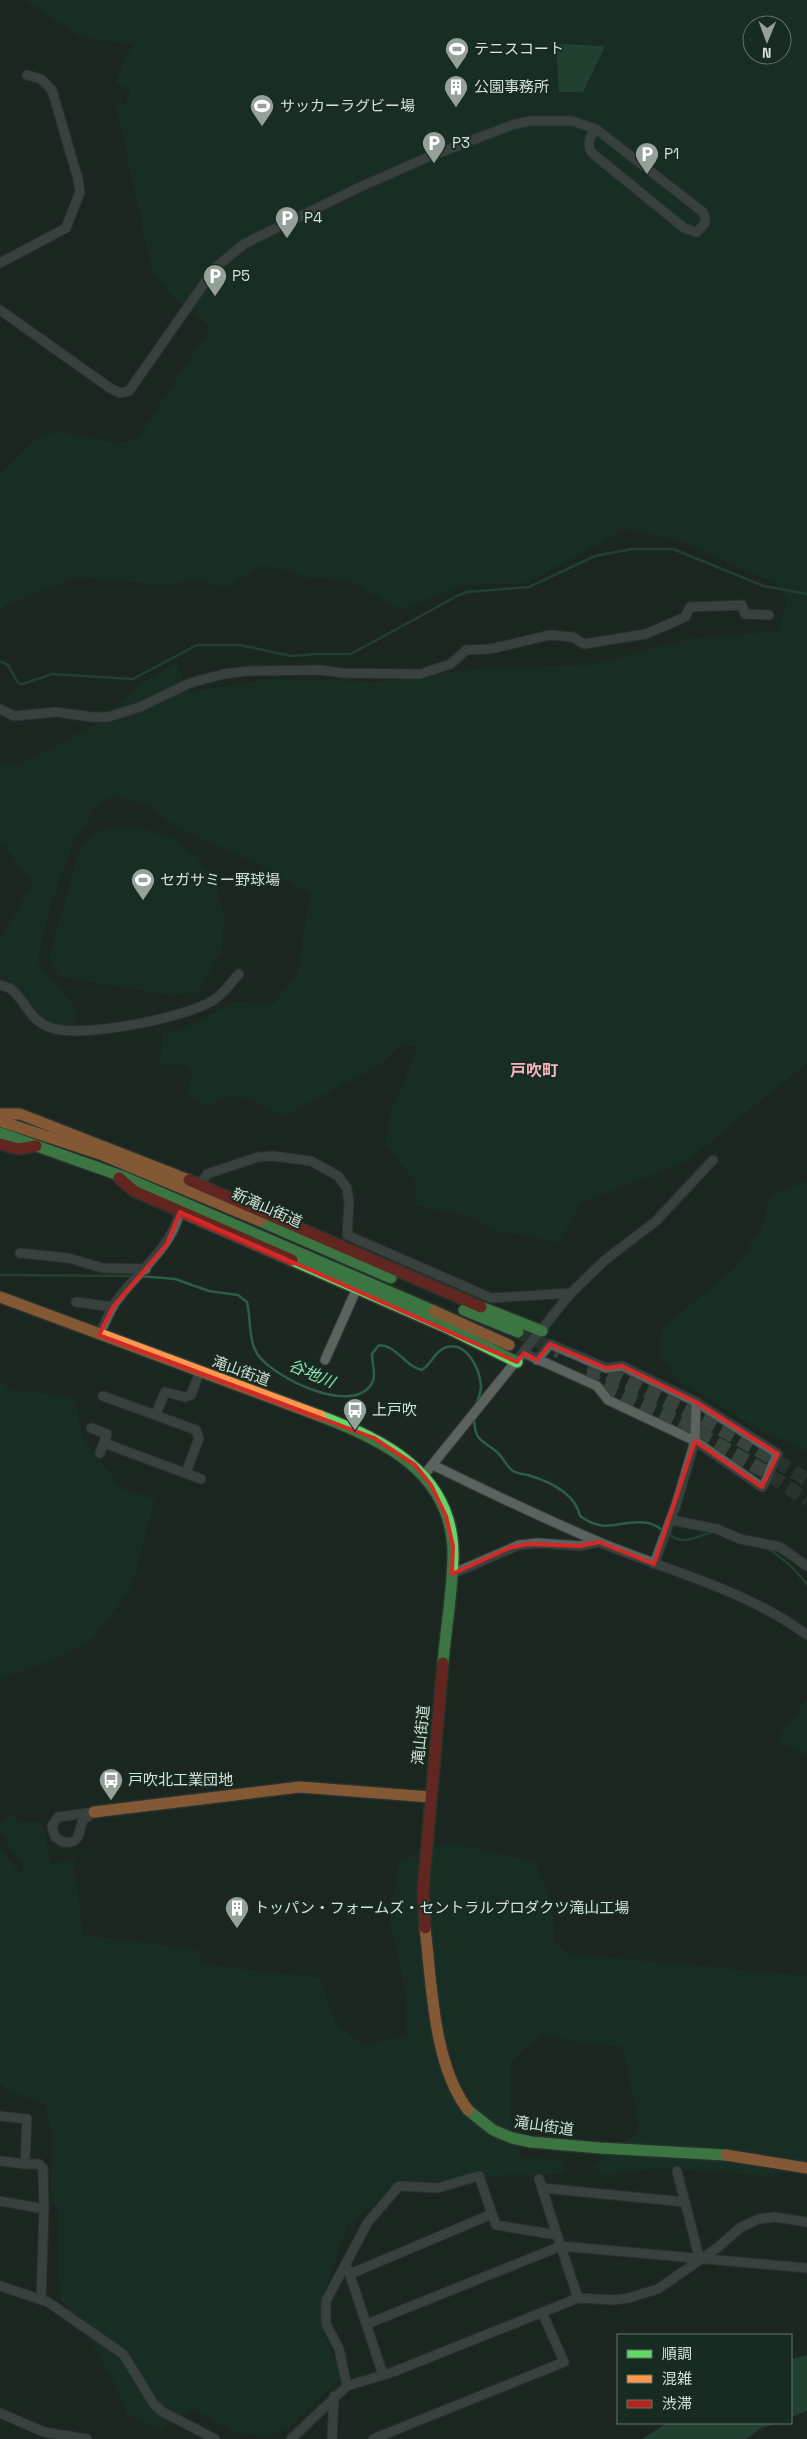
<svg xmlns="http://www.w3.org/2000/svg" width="807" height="2439" viewBox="0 0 807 2439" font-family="'Space Grotesk','Noto Sans JP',sans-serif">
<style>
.green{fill:#153726;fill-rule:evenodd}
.water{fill:#2c5f44}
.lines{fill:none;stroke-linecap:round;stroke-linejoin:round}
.stream{stroke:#2c5f44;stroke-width:2.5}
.primary-tunnel{stroke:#38433d;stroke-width:14;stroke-dasharray:14 7;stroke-linecap:butt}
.street-casing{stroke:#38413c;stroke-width:11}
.fast-casing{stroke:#38413c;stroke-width:14}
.slow-casing{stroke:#38413c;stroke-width:14}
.jam-casing{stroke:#38413c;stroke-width:14}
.street{stroke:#5c635f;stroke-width:9}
.fast{stroke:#63d668;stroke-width:11}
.slow{stroke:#ff974d;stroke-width:11}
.jam{stroke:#b3261e;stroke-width:11}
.marked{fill:none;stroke:#d62828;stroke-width:4;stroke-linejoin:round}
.labels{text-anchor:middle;stroke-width:4;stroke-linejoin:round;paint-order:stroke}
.poi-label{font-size:15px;fill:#d5e1da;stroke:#182b20;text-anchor:start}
.street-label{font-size:15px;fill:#d5e1da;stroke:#182b20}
.neighbourhood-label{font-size:16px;font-weight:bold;fill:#f9b5bf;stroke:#182b20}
.water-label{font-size:16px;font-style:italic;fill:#90e4b6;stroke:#182b20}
</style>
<rect width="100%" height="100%" fill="#1c2721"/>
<g class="green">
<path d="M 25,0 L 807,0 L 807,1063 L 687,1161 L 582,1202 L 559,1242 L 497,1231 L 472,1217 L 416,1205 L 416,1181 L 385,1146 L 390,1114 L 418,1047 L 402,1044 L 380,1065 L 283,1116 L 254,1101 L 231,1094 L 207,1106 L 186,1096 L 192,1072 L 186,1063 L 160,1065 L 163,1033 L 181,1030 L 234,1002 L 275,1003 L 298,972 L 310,894 L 252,861 L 179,829 L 149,805 L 113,796 L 94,807 L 86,825 L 74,841 L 49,910 L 37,962 L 77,1010 L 75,1027 L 49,1022 L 18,996 L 0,988 L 0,940 L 33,883 L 3,844 L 0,846 L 0,763 L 18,765 L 103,721 L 137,686 L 176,663 L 190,692 L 270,679 L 377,682 L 488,668 L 589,665 L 690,639 L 778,631 L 787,600 L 775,583 L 678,540 L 626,529 L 527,583 L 461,585 L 401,610 L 346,579 L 308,578 L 287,570 L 261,566 L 224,588 L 200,579 L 169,585 L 76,577 L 6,605 L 0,610 L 0,475 C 12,464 25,447 39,438 C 66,421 103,450 130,441 C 134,440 139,435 142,432 L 211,327 C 188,309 163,294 151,266 L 115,101 L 125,105 L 131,89 L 116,83 L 124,60 L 134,44 L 83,38 ZM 752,25 L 782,25 L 782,55 L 752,55 Z"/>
<path d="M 118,826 L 145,830 L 173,838 L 197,857 L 217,885 L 224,917 L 222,950 L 198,992 L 171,995 L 60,977 L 49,956 L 81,846 L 91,834 Z"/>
<path d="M 807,1181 L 807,1451 L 761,1430 L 679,1382 L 660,1355 L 661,1329 L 736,1267 L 762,1228 L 770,1196 Z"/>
<path d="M 0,1380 L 10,1390 L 74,1397 L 83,1438 L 121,1488 L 155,1500 L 131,1588 L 94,1638 L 56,1658 L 0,1679 Z"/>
<path d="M 807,1699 L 807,1755 L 776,1741 Z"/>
<path d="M 12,1815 L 19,1823 L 42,1821 L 51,1864 L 74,1859 L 83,1935 L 198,1950 L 202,1964 L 320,1978 L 335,2022 L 363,2045 L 407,2036 L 405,1990 L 390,1922 L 398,1861 L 450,1843 L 535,1862 L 553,1902 L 555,1943 L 568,1954 L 807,1976 L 807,2169 L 772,2176 L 658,2168 L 604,2176 L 593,2165 L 639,2132 L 633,2094 L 622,2047 L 585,2044 L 542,2033 L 511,2062 L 511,2126 L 521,2158 L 564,2160 L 566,2174 L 503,2175 L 390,2191 L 347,2226 L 325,2292 L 321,2323 L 341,2378 L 289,2427 L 269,2436 L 237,2433 L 192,2408 L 161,2429 L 127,2415 L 112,2378 L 72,2311 L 61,2300 L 58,2267 L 58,2209 L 50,2201 L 53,2141 L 46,2105 L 7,2090 L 0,2084 L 0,1846 L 20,1875 L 24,1868 L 0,1831 L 0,1823 Z"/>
</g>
<g class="water">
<path d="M 556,44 L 605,46 L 583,92 L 559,92 Z"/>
<path d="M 807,2355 L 807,2411 L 791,2417 L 791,2359 Z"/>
<path d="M 667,2423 L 777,2423 L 760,2429 L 746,2439 L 642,2439 Z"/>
</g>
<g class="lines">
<g class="stream">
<path d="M 0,661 L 8,665 L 18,683 L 23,684 L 52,674 L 133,679 L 197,645 L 240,645 L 291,656 L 316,654 L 351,654 L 459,595 L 467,592 L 529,587 L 595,556 L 632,549 L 673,549 L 764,586 L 807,594"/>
<path d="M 0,1275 L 135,1276"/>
<path d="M 140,1276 L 175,1279 L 209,1291 L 238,1295 L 247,1302 C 251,1318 248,1341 258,1355 C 273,1377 356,1419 373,1381 C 376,1373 372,1363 372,1354 L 379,1345 C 398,1346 404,1366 422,1370 C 432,1364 435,1350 447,1347 C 467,1341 480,1370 481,1386 C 481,1393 478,1399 476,1405"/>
<path d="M 474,1418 C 475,1444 483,1439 498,1453 C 504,1459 507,1467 513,1471 C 518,1474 523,1474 528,1475 C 548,1481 575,1493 580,1516 C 608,1536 620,1518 648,1523 C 661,1525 669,1539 682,1540 C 692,1541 703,1534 713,1532"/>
<path d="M 768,1548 L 791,1566 L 807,1584"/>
</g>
<g class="primary-tunnel">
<path d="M 518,1332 L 560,1352"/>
<path d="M 589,1365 C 664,1399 738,1435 807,1480"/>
<path d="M 585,1377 L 683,1424 L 762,1470 L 807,1500"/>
</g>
<g class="street-casing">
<g id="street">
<path d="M 0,263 L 66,228 L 80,192 L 78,179 L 52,90 L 41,79 L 27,75"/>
<path d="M 0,310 L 110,388 L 120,393 L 129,391 L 215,268 L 244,244 L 358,188 L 428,157 L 512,125 L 530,121 L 572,121 L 596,129 L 703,212 L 705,218 L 705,223 L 697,232 L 684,228 L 592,153 C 586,144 590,137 596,129"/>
<path d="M 0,709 L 14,716 L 56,712 L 92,717 L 108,717 L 140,707 L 190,683 L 224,674 L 249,671 L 321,670 L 343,673 L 420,674 L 451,664 L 466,650 L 490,649 L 550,635 L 573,637 L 584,644 L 646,634 L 685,617 L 690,607 L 742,605 L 745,614 L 769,615"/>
<path d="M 0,985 C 3,986 8,987 11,989 C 25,1000 30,1022 52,1028 C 83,1038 184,1018 212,1001 C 222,996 231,982 239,974"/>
<path d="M 200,1184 L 207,1174 L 258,1157 L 273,1156 L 311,1161 L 338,1176 L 347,1188 L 349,1204 L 347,1235 L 491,1298 L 571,1293"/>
<path d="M 20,1253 L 68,1258 L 103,1268 L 146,1269"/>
<path d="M 76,1302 L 113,1307"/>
<path d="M 99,1335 C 104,1325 108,1315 113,1306 C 135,1272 169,1253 180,1212"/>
<path d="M 524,1353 L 597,1386 L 608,1400 L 695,1441 L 762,1487 C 770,1478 770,1465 778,1454 L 696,1402"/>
<path d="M 325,1360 L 357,1288"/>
<path d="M 537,1360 L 550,1344 L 606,1368 L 622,1366 L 696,1402 L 695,1441 L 676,1505 L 654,1564"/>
<path d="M 103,1396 L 196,1430 L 199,1438 L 186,1473"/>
<path d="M 156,1414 L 165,1392 L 185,1397 L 191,1395 L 200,1371"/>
<path d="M 91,1428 L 107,1434 L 100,1453"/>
<path d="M 104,1443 L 201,1479"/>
<path d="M 433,1465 C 488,1492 543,1518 599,1542 C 668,1571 747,1590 807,1635"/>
<path d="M 424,1475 L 571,1293 L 604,1261 L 656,1221 L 713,1160"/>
<path d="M 671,1520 L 717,1529 L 740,1539 L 780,1547 L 807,1566"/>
<path d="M 452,1574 L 519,1545 L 538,1543 L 580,1546 L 599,1542"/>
<path d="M 94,1812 L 83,1820 C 78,1832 81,1845 63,1842 L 55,1837 L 52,1826 L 58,1817 Z"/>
<path d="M 0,2116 L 27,2119 L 25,2164 L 0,2161"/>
<path d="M 25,2164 L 39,2164 L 43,2168 L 44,2209"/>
<path d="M 677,2171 L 698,2253 L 701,2259"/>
<path d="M 539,2179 L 557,2235"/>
<path d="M 542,2188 L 685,2202"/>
<path d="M 0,2201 L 44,2209 L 41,2300"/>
<path d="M 348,2269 L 383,2375"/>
<path d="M 350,2274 L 492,2214 L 496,2225 L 557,2235 L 578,2298"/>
<path d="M 0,2286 L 48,2302 L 123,2354 L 154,2404 L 161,2411 L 215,2439"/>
<path d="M 367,2324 L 561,2246 L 807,2268"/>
<path d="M 347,2386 L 339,2349 L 326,2324 L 326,2301 L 368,2222 L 399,2186 L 437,2188 L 479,2176 L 492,2214"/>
<path d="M 0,2413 L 44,2432 L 87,2439"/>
<path d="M 291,2439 L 347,2386 L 393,2372 L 578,2298 L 614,2300 L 628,2298 L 658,2289 L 717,2248 L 741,2227 L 759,2219 L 775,2217 L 807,2222"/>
<path d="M 332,2439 L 334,2396"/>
<path d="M 373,2439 L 564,2362 L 542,2312"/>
</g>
</g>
<g class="fast-casing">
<g id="fast">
<path d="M 0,1133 L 124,1177 L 434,1311"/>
<path d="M 260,1221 L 391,1278"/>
<path d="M 292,1260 L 450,1329 L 517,1362"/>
<path d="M 481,1307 L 542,1331"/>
<path d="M 464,1310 L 518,1332"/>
<path d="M 320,1416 C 384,1440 452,1473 453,1553 C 453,1590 446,1627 443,1663"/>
<path d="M 468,2110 L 493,2130 L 512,2138 L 531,2142 L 600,2148 L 726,2155"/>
</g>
</g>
<g class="slow-casing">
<g id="slow">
<path d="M 0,1114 L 20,1114 L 189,1180"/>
<path d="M 0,1121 L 100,1154 L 260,1221"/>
<path d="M 0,1297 L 320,1416"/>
<path d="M 434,1311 L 509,1345"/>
<path d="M 94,1812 L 300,1787 L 430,1797"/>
<path d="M 425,1928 C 432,1985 433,2064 468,2110"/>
<path d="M 726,2155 L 807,2168"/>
</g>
</g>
<g class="jam-casing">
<g id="jam">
<path d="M 0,1144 L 18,1149 L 36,1146"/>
<path d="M 119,1178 L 134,1191 L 292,1260"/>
<path d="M 189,1180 L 481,1307"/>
<path d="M 425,1928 L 423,1891 L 443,1663"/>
</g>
</g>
<use href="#street" class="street"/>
<use href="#fast" class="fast"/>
<use href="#slow" class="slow"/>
<use href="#jam" class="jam"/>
</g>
<path d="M0 0H807V2439H0ZM 180,1212 L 517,1362 L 524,1353 L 537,1360 L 550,1344 L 606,1368 L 622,1366 L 696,1402 L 778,1454 L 762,1487 L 695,1441 L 654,1564 L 599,1542 L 580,1546 L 528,1544 L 509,1548 L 452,1574 L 453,1546 L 446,1516 L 431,1485 L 415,1465 L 374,1438 L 99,1335 L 113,1307 L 167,1244 Z" fill="#1c2721" fill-opacity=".55" fill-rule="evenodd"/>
<path class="marked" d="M 180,1212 L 517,1362 L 524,1353 L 537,1360 L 550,1344 L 606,1368 L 622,1366 L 696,1402 L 778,1454 L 762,1487 L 695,1441 L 654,1564 L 599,1542 L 580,1546 L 528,1544 L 509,1548 L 452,1574 L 453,1546 L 446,1516 L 431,1485 L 415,1465 L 374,1438 L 99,1335 L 113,1307 L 167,1244 Z"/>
<defs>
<g id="stadium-pin" transform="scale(1.25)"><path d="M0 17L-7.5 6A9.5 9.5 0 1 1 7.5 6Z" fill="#94a099" stroke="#182b20"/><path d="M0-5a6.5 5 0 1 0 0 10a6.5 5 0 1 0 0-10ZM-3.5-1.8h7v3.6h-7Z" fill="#fff"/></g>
<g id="building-pin" transform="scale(1.25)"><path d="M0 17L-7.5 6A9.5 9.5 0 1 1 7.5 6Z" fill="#94a099" stroke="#182b20"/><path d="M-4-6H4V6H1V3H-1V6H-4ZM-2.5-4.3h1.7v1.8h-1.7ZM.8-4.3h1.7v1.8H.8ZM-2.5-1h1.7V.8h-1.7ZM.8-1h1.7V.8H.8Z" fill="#fff"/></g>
<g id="parking-pin" transform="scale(1.25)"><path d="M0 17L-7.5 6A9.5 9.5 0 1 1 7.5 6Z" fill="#94a099" stroke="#182b20"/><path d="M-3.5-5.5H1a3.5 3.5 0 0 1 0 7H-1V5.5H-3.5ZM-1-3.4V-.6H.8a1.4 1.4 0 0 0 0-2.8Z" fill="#fff"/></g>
<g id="bus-pin" transform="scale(1.25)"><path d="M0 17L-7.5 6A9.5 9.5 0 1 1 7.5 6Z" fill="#94a099" stroke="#182b20"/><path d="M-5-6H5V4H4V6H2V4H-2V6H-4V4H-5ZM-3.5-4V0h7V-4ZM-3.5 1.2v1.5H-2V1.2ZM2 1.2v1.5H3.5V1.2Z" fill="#fff"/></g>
</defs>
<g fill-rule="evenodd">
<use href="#stadium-pin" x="457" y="49"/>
<use href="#building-pin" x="456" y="87"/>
<use href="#stadium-pin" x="262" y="106"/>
<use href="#parking-pin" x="434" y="143"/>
<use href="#parking-pin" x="647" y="154"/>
<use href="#parking-pin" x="287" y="218"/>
<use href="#parking-pin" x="215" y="276"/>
<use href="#stadium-pin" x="143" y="880"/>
<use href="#bus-pin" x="355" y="1410"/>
<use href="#bus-pin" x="111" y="1780"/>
<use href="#building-pin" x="237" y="1908"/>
</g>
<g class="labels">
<g class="poi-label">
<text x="474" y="54">テニスコート</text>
<text x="474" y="92">公園事務所</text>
<text x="280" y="111">サッカーラグビー場</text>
<text x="452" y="148">P3</text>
<text x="664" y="159">P1</text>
<text x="304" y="223">P4</text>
<text x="232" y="281">P5</text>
<text x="160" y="885">セガサミー野球場</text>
<text x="372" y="1415">上戸吹</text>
<text x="128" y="1785">戸吹北工業団地</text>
<text x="254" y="1913">トッパン・フォームズ・セントラルプロダクツ滝山工場</text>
</g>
<g class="street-label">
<text transform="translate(267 1208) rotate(24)" y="5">新滝山街道</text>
<text transform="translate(241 1371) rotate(20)" y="5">滝山街道</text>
<text transform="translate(421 1735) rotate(-84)" y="5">滝山街道</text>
<text transform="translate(544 2126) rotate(8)" y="5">滝山街道</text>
</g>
<g class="neighbourhood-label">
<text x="534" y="1076">戸吹町</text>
</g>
<g class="water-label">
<text transform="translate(312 1373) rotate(23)" y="6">谷地川</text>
</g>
</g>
<rect x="617" y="2334" width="175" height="90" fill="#182b20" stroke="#64746a"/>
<rect x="627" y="2350" width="25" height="8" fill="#63d668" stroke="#64746a"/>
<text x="662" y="2359" font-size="15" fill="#d5e1da">順調</text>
<rect x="627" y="2375" width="25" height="8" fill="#ff974d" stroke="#64746a"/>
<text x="662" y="2384" font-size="15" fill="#d5e1da">混雑</text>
<rect x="627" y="2400" width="25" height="8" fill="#b3261e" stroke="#64746a"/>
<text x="662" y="2409" font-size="15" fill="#d5e1da">渋滞</text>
<g transform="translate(767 40) rotate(181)"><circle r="24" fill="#182b20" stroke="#64746a"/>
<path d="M0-4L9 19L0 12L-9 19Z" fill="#94a099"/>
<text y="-8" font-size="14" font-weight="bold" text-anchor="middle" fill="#d5e1da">N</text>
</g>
</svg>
